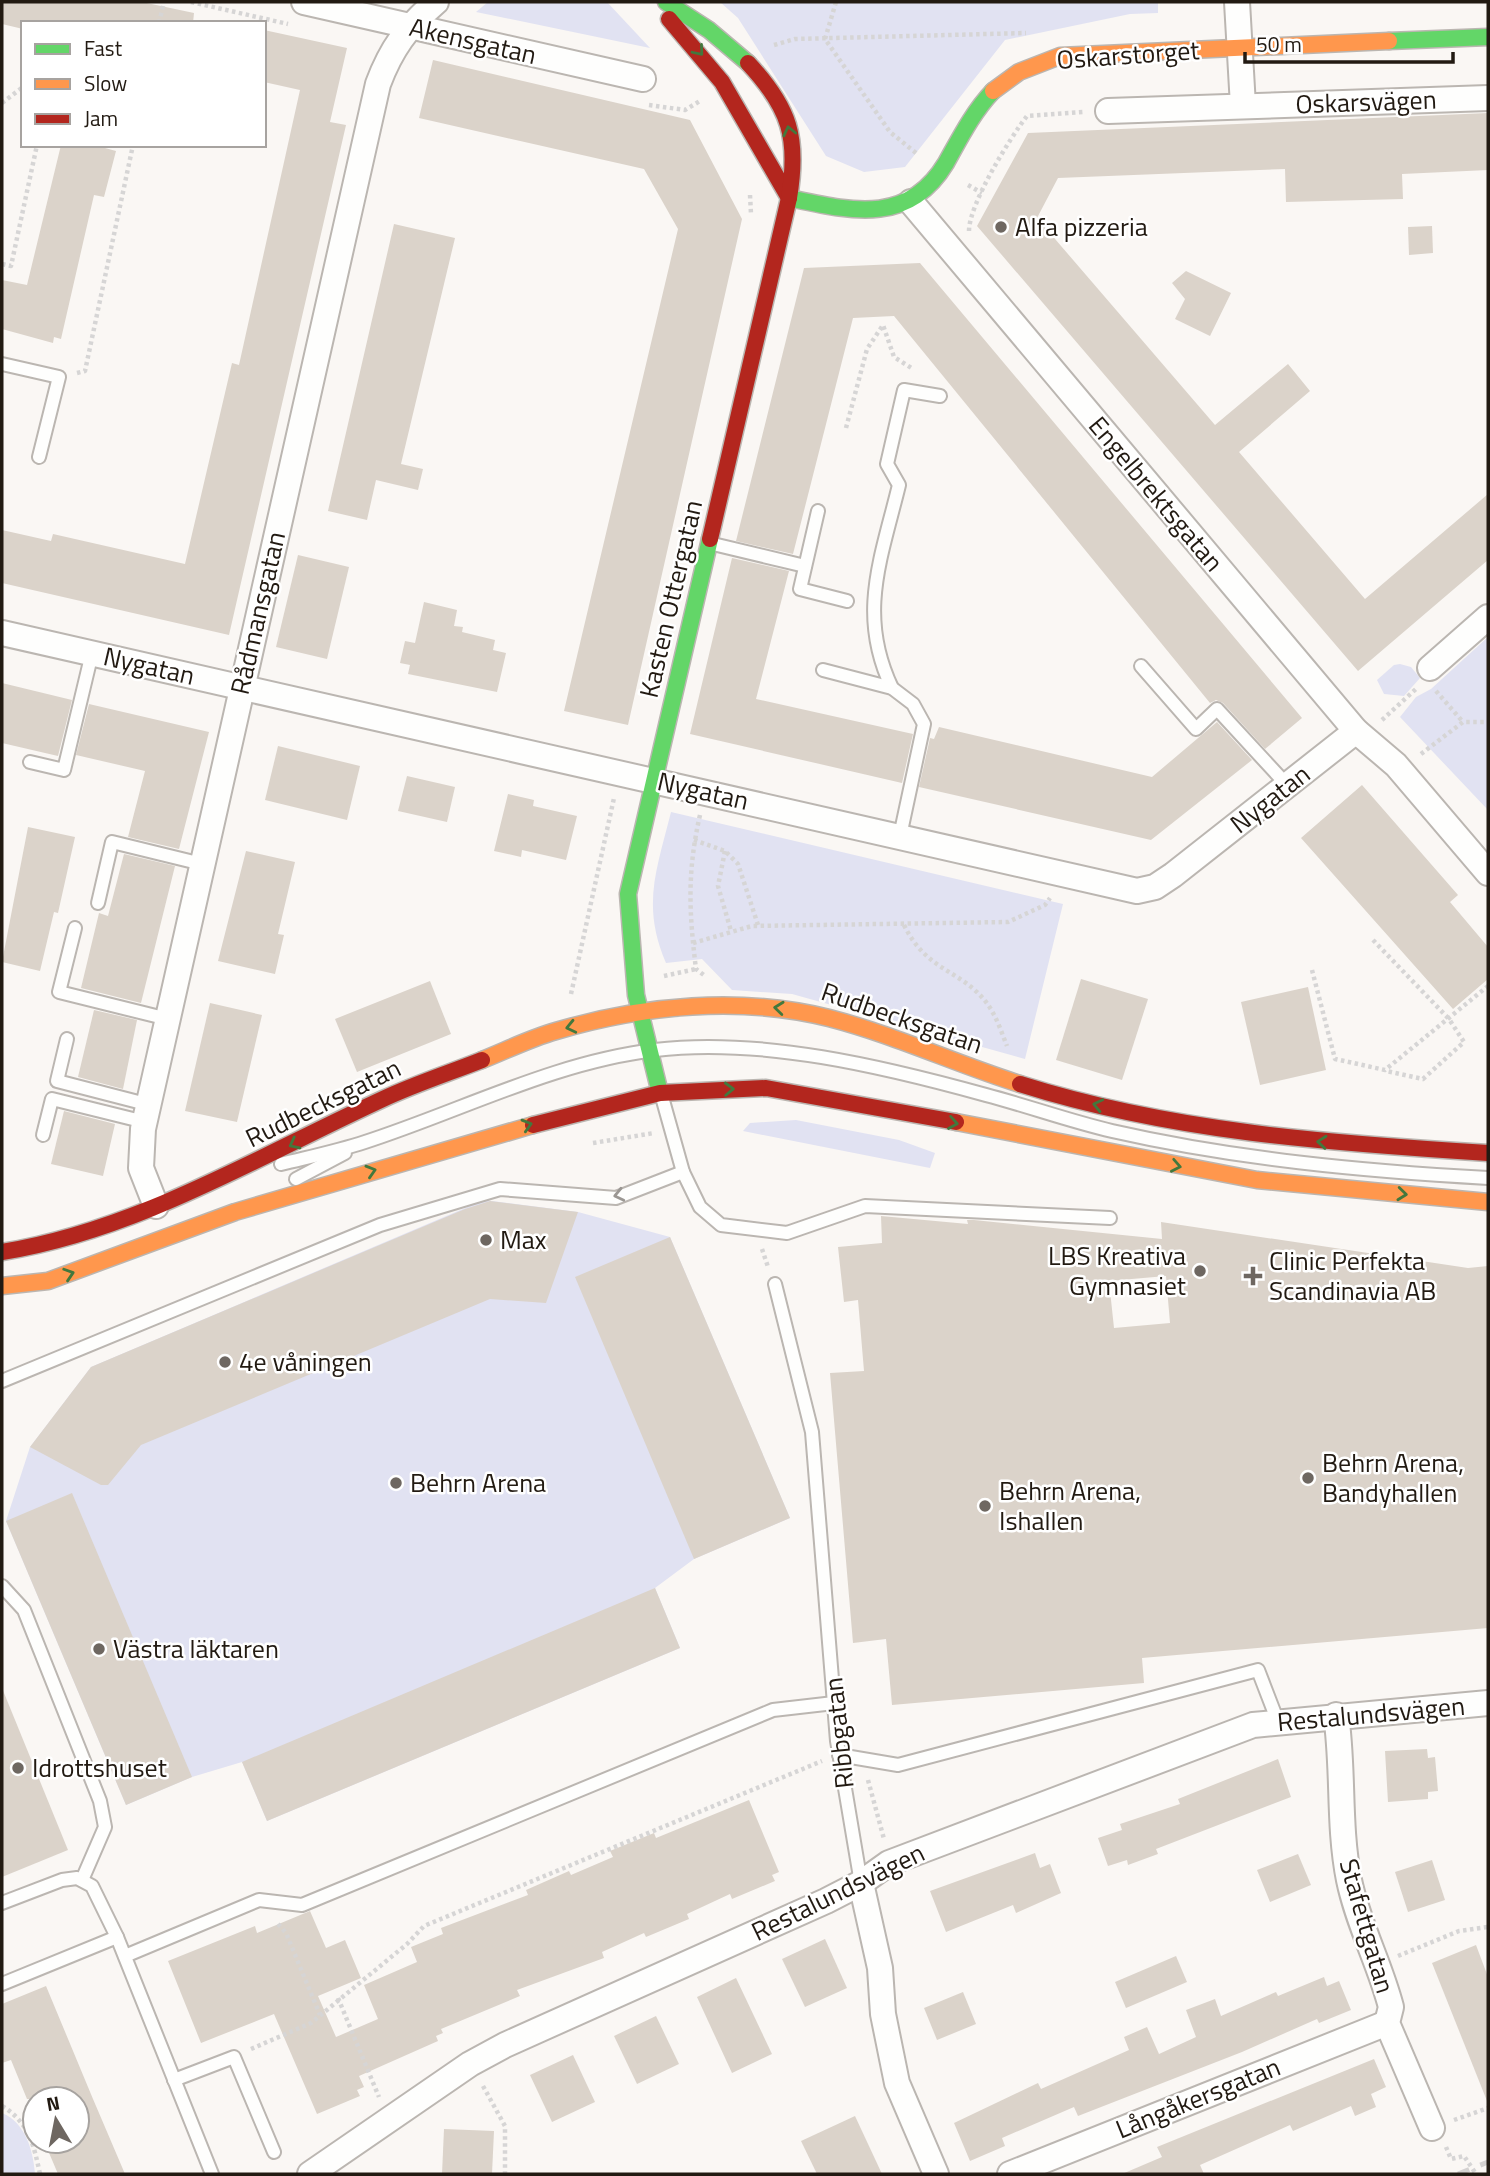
<svg xmlns="http://www.w3.org/2000/svg" width="1490" height="2176" viewBox="0 0 1490 2176" font-family="'Titillium Web',sans-serif">
<style>
.green{fill:#e1e2f2}
.building{fill:#dbd3ca;fill-rule:evenodd}
.lines{fill:none;stroke-linecap:round;stroke-linejoin:round}
.lane-casing{stroke:#bbb6b1;stroke-width:16}
.street-casing{stroke:#bbb6b1;stroke-width:28}
.fast-casing{stroke:#bbb6b1;stroke-width:19}
.slow-casing{stroke:#bbb6b1;stroke-width:19}
.jam-casing{stroke:#bbb6b1;stroke-width:19}
.path{stroke:#d6d5d5;stroke-width:4.5;stroke-dasharray:3.5 3.5;stroke-linecap:butt}
.lane{stroke:#fefefd;stroke-width:12}
.street{stroke:#fefefd;stroke-width:24}
.fast{stroke:#63d668;stroke-width:16}
.slow{stroke:#ff974d;stroke-width:16}
.jam{stroke:#b3261e;stroke-width:16}
.rail{stroke:#d4d2d1;stroke-width:5;stroke-dasharray:12 12;stroke-linecap:butt}
.oneway{stroke:#42783d}
.oneway2{stroke:#9b9793}
.poi-dot{fill:#6e6761;stroke:#fff;stroke-width:2.5}
.labels{text-anchor:middle;stroke-width:5;stroke-linejoin:round;paint-order:stroke}
.street-label{font-size:26px;fill:#221a12;stroke:#fff}
.poi-label{font-size:26px;fill:#221a12;stroke:#fff;text-anchor:start}
</style>
<rect width="100%" height="100%" fill="#faf7f4"/>
<g class="green">
<path d="M 488,2 L 607,2 L 650,48 L 476,12 Z"/>
<path d="M 720,2 L 1158,2 L 1158,13 L 1130,14 L 1005,40 L 905,167 L 864,172 L 826,156 L 738,18 Z"/>
<path d="M 1488,637 L 1488,810 L 1400,717 L 1416,697 L 1431,689 Z"/>
<path d="M 1400,664 L 1411,667 L 1420,678 L 1404,696 L 1384,694 L 1377,680 L 1394,665 Z"/>
<path d="M 671,812 L 1063,904 L 1025,1059 L 792,994 L 732,990 L 702,959 L 666,963 C 641,905 657,869 671,812 Z"/>
<path d="M 796,1120 L 899,1140 L 935,1153 L 930,1168 L 743,1131 L 750,1123 Z"/>
<path d="M 484,1200 L 578,1212 L 670,1237 L 790,1518 L 694,1559 L 655,1588 L 680,1648 L 267,1821 L 242,1762 L 192,1777 L 126,1805 L 6,1521 L 30,1447 L 91,1367 Z"/>
<path d="M 2,2113 C 26,2123 33,2151 35,2174 L 2,2174 Z"/>
</g>
<g class="building">
<path d="M 2,2 L 142,2 L 194,13 L 193,23 L 23,23 L 23,29 L 2,24 Z"/>
<path d="M 264,30 L 347,48 L 330,122 L 346,125 L 229,635 L 2,583 L 2,530 L 51,541 L 53,534 L 185,564 L 232,363 L 239,365 L 300,90 L 264,82 Z"/>
<path d="M 433,60 L 690,120 L 742,219 L 628,725 L 564,711 L 678,229 L 644,169 L 419,118 Z"/>
<path d="M 1488,113 L 1488,170 L 1402,174 L 1403,199 L 1286,202 L 1285,169 L 1058,178 L 1037,218 L 1215,425 L 1288,364 L 1310,391 L 1239,452 L 1365,599 L 1488,494 L 1488,560 L 1358,671 L 977,226 L 1028,133 Z"/>
<path d="M 61,145 L 94,145 L 116,151 L 104,197 L 94,195 L 61,339 L 54,337 L 53,343 L 2,329 L 2,280 L 27,285 Z"/>
<path d="M 394,224 L 455,238 L 401,464 L 423,469 L 418,490 L 376,480 L 367,520 L 328,511 Z"/>
<path d="M 1432,226 L 1433,253 L 1409,255 L 1408,227 Z"/>
<path d="M 920,263 L 1302,718 L 1265,749 L 1223,703 L 1216,700 L 1210,703 L 894,316 L 853,318 L 793,554 L 736,541 L 804,268 Z"/>
<path d="M 1186,271 L 1231,293 L 1210,336 L 1175,319 L 1185,299 L 1172,283 Z"/>
<path d="M 298,555 L 349,567 L 327,659 L 276,647 Z"/>
<path d="M 732,558 L 789,571 L 756,699 L 913,734 L 902,783 L 690,734 Z"/>
<path d="M 424,602 L 457,610 L 454,626 L 463,627 L 462,632 L 495,640 L 493,650 L 506,653 L 497,692 L 408,674 L 410,665 L 400,663 L 405,641 L 415,643 Z"/>
<path d="M 2,683 L 72,700 L 58,756 L 2,743 Z"/>
<path d="M 89,704 L 209,732 L 179,849 L 128,837 L 145,771 L 76,755 Z"/>
<path d="M 1217,722 L 1252,760 L 1151,840 L 919,787 L 930,738 L 934,739 L 939,727 L 1152,777 Z"/>
<path d="M 278,746 L 360,766 L 347,820 L 265,800 Z"/>
<path d="M 407,776 L 455,787 L 447,822 L 398,811 Z"/>
<path d="M 1362,785 L 1458,895 L 1450,902 L 1488,947 L 1488,979 L 1453,1009 L 1301,838 Z"/>
<path d="M 508,794 L 534,800 L 533,806 L 577,816 L 566,860 L 522,850 L 521,857 L 494,851 Z"/>
<path d="M 28,827 L 75,837 L 58,913 L 54,912 L 40,971 L 2,962 Z"/>
<path d="M 246,851 L 295,862 L 278,934 L 284,935 L 275,974 L 218,961 Z"/>
<path d="M 124,854 L 175,866 L 141,1003 L 81,988 L 99,913 L 108,916 Z"/>
<path d="M 1081,979 L 1148,999 L 1122,1080 L 1056,1060 Z"/>
<path d="M 430,981 L 451,1034 L 357,1072 L 335,1019 Z"/>
<path d="M 1308,987 L 1326,1070 L 1260,1085 L 1241,1002 Z"/>
<path d="M 210,1003 L 262,1015 L 237,1122 L 185,1111 Z"/>
<path d="M 94,1010 L 137,1020 L 123,1089 L 78,1077 Z"/>
<path d="M 64,1111 L 115,1124 L 103,1176 L 51,1164 Z"/>
<path d="M 490,1201 L 578,1212 L 546,1303 L 490,1299 L 141,1445 L 108,1485 L 101,1485 L 30,1447 L 91,1367 L 465,1209 Z"/>
<path d="M 881,1216 L 968,1224 L 967,1220 L 974,1220 L 1162,1239 L 1161,1222 L 1468,1268 L 1488,1266 L 1488,1628 L 1142,1658 L 1144,1683 L 892,1705 L 886,1639 L 853,1643 L 830,1373 L 864,1371 L 858,1300 L 844,1302 L 838,1247 L 882,1243 ZM 1166,1276 L 1170,1323 L 1114,1328 L 1109,1281 Z"/>
<path d="M 670,1237 L 790,1518 L 694,1559 L 575,1277 Z"/>
<path d="M 72,1493 L 192,1777 L 126,1805 L 6,1521 Z"/>
<path d="M 655,1588 L 680,1648 L 267,1821 L 242,1762 Z"/>
<path d="M 2,1688 L 68,1850 L 2,1877 Z"/>
<path d="M 1427,1749 L 1428,1758 L 1435,1757 L 1438,1791 L 1428,1792 L 1428,1799 L 1388,1802 L 1385,1751 Z"/>
<path d="M 1278,1759 L 1291,1797 L 1156,1849 L 1158,1854 L 1128,1865 L 1127,1860 L 1108,1866 L 1098,1838 L 1122,1830 L 1120,1824 L 1180,1804 L 1178,1799 Z"/>
<path d="M 749,1800 L 779,1872 L 772,1875 L 775,1881 L 732,1899 L 730,1894 L 687,1914 L 689,1919 L 646,1937 L 644,1933 L 602,1952 L 604,1958 L 517,1990 L 520,1996 L 441,2029 L 443,2033 L 436,2036 L 438,2041 L 359,2076 L 364,2087 L 357,2090 L 360,2096 L 317,2114 L 274,2014 L 201,2043 L 168,1961 L 255,1926 L 257,1933 L 310,1911 L 326,1948 L 345,1940 L 361,1978 L 318,1996 L 336,2037 L 378,2019 L 364,1985 L 417,1962 L 411,1947 L 443,1934 L 441,1928 L 528,1895 L 526,1890 L 569,1871 L 571,1875 L 613,1857 L 610,1851 L 654,1833 L 656,1838 Z"/>
<path d="M 1035,1853 L 1040,1868 L 1050,1864 L 1061,1893 L 1016,1913 L 1013,1905 L 946,1932 L 930,1891 Z"/>
<path d="M 1298,1854 L 1311,1885 L 1270,1902 L 1257,1870 Z"/>
<path d="M 1432,1860 L 1445,1900 L 1408,1912 L 1395,1872 Z"/>
<path d="M 825,1939 L 847,1988 L 805,2007 L 782,1959 Z"/>
<path d="M 1476,1945 L 1488,1977 L 1487,2101 L 1432,1963 Z"/>
<path d="M 1176,1956 L 1187,1982 L 1126,2008 L 1115,1982 Z"/>
<path d="M 1324,1977 L 1327,1986 L 1339,1981 L 1351,2010 L 1319,2023 L 1317,2019 L 1242,2052 L 1078,2116 L 1074,2107 L 1002,2138 L 1005,2146 L 970,2161 L 954,2123 L 1038,2083 L 1041,2089 L 1129,2050 L 1124,2037 L 1147,2027 L 1159,2054 L 1196,2037 L 1186,2010 L 1215,1999 L 1221,2016 L 1276,1992 L 1278,1996 Z"/>
<path d="M 736,1978 L 772,2054 L 732,2073 L 697,1997 Z"/>
<path d="M 46,1986 L 93,2099 L 125,2174 L 58,2174 L 44,2141 L 77,2141 L 77,2099 L 27,2099 L 11,2060 L 2,2063 L 2,2004 Z"/>
<path d="M 963,1992 L 976,2024 L 937,2040 L 924,2008 Z"/>
<path d="M 656,2016 L 679,2064 L 637,2084 L 614,2036 Z"/>
<path d="M 573,2055 L 595,2102 L 552,2122 L 530,2075 Z"/>
<path d="M 1374,2059 L 1386,2087 L 1371,2094 L 1376,2107 L 1355,2116 L 1351,2106 L 1293,2131 L 1290,2125 L 1200,2165 L 1204,2174 L 1122,2174 L 1162,2157 L 1157,2147 Z"/>
<path d="M 855,2116 L 882,2174 L 817,2174 L 801,2141 Z"/>
<path d="M 444,2129 L 494,2131 L 492,2174 L 442,2174 Z"/>
</g>
<g class="lines">
<g class="lane-casing">
<g id="lane">
<path d="M 2,364 L 59,377 L 39,457"/>
<path d="M 818,511 L 800,589 L 847,601"/>
<path d="M 713,544 L 805,566"/>
<path d="M 1141,666 L 1196,729 L 1217,709 L 1287,785"/>
<path d="M 823,670 L 892,688 L 913,704 L 924,724 L 900,836"/>
<path d="M 892,688 C 857,615 881,559 899,485 L 887,464 L 904,390 L 940,396"/>
<path d="M 30,762 L 64,770 L 92,653"/>
<path d="M 98,903 L 112,842 L 202,864"/>
<path d="M 75,928 L 59,992 L 168,1019"/>
<path d="M 67,1039 L 57,1081 L 150,1105"/>
<path d="M 662,1097 L 683,1172 L 700,1207 L 721,1225 L 787,1233 L 865,1206 L 1110,1218"/>
<path d="M 43,1135 L 52,1099 L 145,1122"/>
<path d="M 281,1164 C 309,1157 338,1151 365,1142 C 461,1111 554,1062 655,1050 C 760,1037 885,1067 986,1095 C 1028,1106 1069,1121 1112,1131 C 1235,1159 1362,1171 1488,1178"/>
<path d="M 296,1179 L 345,1153"/>
<path d="M 775,1284 L 812,1432 L 837,1741 L 861,1883"/>
<path d="M 2,1381 L 380,1225 L 500,1189 L 616,1198 L 683,1172"/>
<path d="M 2,1586 L 24,1610 L 100,1801 L 105,1827 L 82,1880"/>
<path d="M 839,1755 L 898,1765 L 1258,1670 L 1278,1722"/>
<path d="M 2,1903 L 62,1880 L 77,1878 L 92,1886 L 117,1937 L 212,2174"/>
<path d="M 125,1956 L 259,1900 L 302,1905 L 773,1710 L 834,1703"/>
<path d="M 2,1984 L 117,1937"/>
<path d="M 174,2080 L 234,2057 L 274,2152"/>
</g>
</g>
<g class="street-casing">
<g id="street">
<path d="M 304,2 L 643,79"/>
<path d="M 1237,2 L 1243,106"/>
<path d="M 1108,111 L 1488,98"/>
<path d="M 911,202 L 1356,731 L 1396,765 L 1488,873"/>
<path d="M 2,633 L 1137,891 L 1155,887 L 1173,875 L 1356,731"/>
<path d="M 1430,668 L 1488,617"/>
<path d="M 156,1206 L 141,1168 L 143,1129 L 378,84 C 391,49 407,27 436,2"/>
<path d="M 1336,1715 C 1344,1770 1338,1825 1349,1880 C 1358,1924 1380,1964 1391,2007 L 1387,2023 L 1432,2128"/>
<path d="M 861,1883 L 880,1968 L 883,2014 L 897,2083 L 936,2174"/>
<path d="M 310,2174 L 470,2064 L 505,2045 L 826,1901 L 861,1883 L 889,1863 L 1253,1725 L 1488,1703"/>
<path d="M 1010,2174 L 1387,2023"/>
</g>
</g>
<g class="fast-casing">
<g id="fast">
<path d="M 666,2 L 709,30 L 748,63"/>
<path d="M 1389,41 L 1488,37"/>
<path d="M 789,198 C 851,211 908,226 946,163 C 960,138 973,112 993,91"/>
<path d="M 660,1093 L 636,995 L 628,894 L 710,539"/>
</g>
</g>
<g class="slow-casing">
<g id="slow">
<path d="M 993,91 L 1019,72 L 1060,56 L 1389,41"/>
<path d="M 482,1060 C 507,1050 531,1038 556,1031 C 643,1005 741,996 829,1018 C 895,1035 956,1064 1020,1084"/>
<path d="M 956,1122 L 1257,1180 L 1488,1202"/>
<path d="M 2,1286 L 48,1281 L 235,1212 L 533,1125"/>
</g>
</g>
<g class="jam-casing">
<g id="jam">
<path d="M 669,19 L 722,82 L 789,198"/>
<path d="M 710,539 L 789,198 C 799,138 790,108 748,63"/>
<path d="M 1020,1084 C 1172,1132 1330,1143 1488,1153"/>
<path d="M 533,1125 L 660,1093 L 766,1088 L 956,1122"/>
<path d="M 2,1252 C 138,1230 259,1156 383,1099 C 415,1084 449,1073 482,1060"/>
</g>
</g>
<g class="path">
<path d="M 191,2 L 288,24"/>
<path d="M 836,2 L 825,39 L 890,132 L 916,153"/>
<path d="M 159,23 L 164,2"/>
<path d="M 774,45 L 795,39 L 1026,33"/>
<path d="M 2,103 L 23,87"/>
<path d="M 649,105 L 685,110 L 700,101"/>
<path d="M 968,185 L 982,193"/>
<path d="M 750,195 L 751,214"/>
<path d="M 969,231 C 969,204 1010,138 1027,116 L 1084,112"/>
<path d="M 2,264 L 11,266 L 37,145"/>
<path d="M 77,373 L 85,371 L 133,145"/>
<path d="M 846,428 L 867,349 L 883,325 L 894,357 L 913,369"/>
<path d="M 1436,691 L 1463,722"/>
<path d="M 1382,720 L 1417,688"/>
<path d="M 1421,754 L 1463,722 L 1488,722"/>
<path d="M 700,815 C 687,872 689,912 696,969 L 705,976"/>
<path d="M 694,840 L 725,851 L 738,864 L 758,925"/>
<path d="M 725,851 L 718,886 L 731,931"/>
<path d="M 904,925 C 927,972 960,969 986,1002 C 996,1015 1001,1031 1007,1046"/>
<path d="M 1373,940 L 1449,1019 L 1464,1042 L 1423,1079 L 1386,1071"/>
<path d="M 693,943 L 752,926 L 1008,922 L 1045,905 L 1050,898"/>
<path d="M 1312,970 L 1335,1059 L 1385,1070 L 1488,986"/>
<path d="M 664,976 L 696,969"/>
<path d="M 571,994 L 614,798"/>
<path d="M 593,1143 L 654,1133"/>
<path d="M 762,1249 L 768,1267"/>
<path d="M 868,1780 L 884,1839"/>
<path d="M 278,1924 L 286,1933 L 320,2015"/>
<path d="M 1398,1956 L 1459,1931 L 1488,1927"/>
<path d="M 338,1998 L 379,2097"/>
<path d="M 251,2049 L 311,2023 L 407,1944 L 424,1926 L 822,1761"/>
<path d="M 483,2086 L 505,2126 L 505,2174"/>
<path d="M 2,2106 C 29,2122 34,2146 40,2174"/>
<path d="M 1454,2120 L 1488,2108"/>
<path d="M 1446,2147 L 1451,2159 L 1464,2156 L 1476,2174"/>
</g>
<use href="#lane" class="lane"/>
<use href="#street" class="street"/>
<use href="#fast" class="fast"/>
<use href="#slow" class="slow"/>
<use href="#jam" class="jam"/>
<path class="rail" d="M 1458,2174 L 1488,2162"/>
</g>
<defs><path id="oneway-chevron" d="M-2-3.5L2.5 0L-2 3.5" fill="none" stroke-width="1.6" stroke-linecap="round" stroke-linejoin="round" transform="scale(1.75)"/></defs>
<g class="oneway">
<use href="#oneway-chevron" transform="translate(699 51) rotate(50)"/>
<use href="#oneway-chevron" transform="translate(789 131) rotate(-103)"/>
<use href="#oneway-chevron" transform="translate(779 1008) rotate(-174)"/>
<use href="#oneway-chevron" transform="translate(571 1027) rotate(167)"/>
<use href="#oneway-chevron" transform="translate(729 1089) rotate(-2)"/>
<use href="#oneway-chevron" transform="translate(1098 1105) rotate(-167)"/>
<use href="#oneway-chevron" transform="translate(953 1123) rotate(10)"/>
<use href="#oneway-chevron" transform="translate(527 1125) rotate(-16)"/>
<use href="#oneway-chevron" transform="translate(1322 1142) rotate(-175)"/>
<use href="#oneway-chevron" transform="translate(294 1144) rotate(153)"/>
<use href="#oneway-chevron" transform="translate(1176 1166) rotate(11)"/>
<use href="#oneway-chevron" transform="translate(371 1171) rotate(-17)"/>
<use href="#oneway-chevron" transform="translate(1402 1194) rotate(6)"/>
<use href="#oneway-chevron" transform="translate(69 1274) rotate(-18)"/>
</g>
<use class="oneway2" href="#oneway-chevron" transform="translate(619 1195) rotate(167)"/>
<g class="poi-dot">
<circle cx="1001" cy="227" r="7"/>
<circle cx="486" cy="1240" r="7"/>
<circle cx="1200" cy="1271" r="7"/>
<path d="M1249.5 1265.5h7v7h7v7h-7v7h-7v-7h-7v-7h7z"/>
<circle cx="225" cy="1362" r="7"/>
<circle cx="1308" cy="1478" r="7"/>
<circle cx="396" cy="1483" r="7"/>
<circle cx="985" cy="1506" r="7"/>
<circle cx="99" cy="1649" r="7"/>
<circle cx="18" cy="1768" r="7"/>
</g>
<g class="labels">
<g class="street-label">
<text transform="translate(473 41) rotate(13)" y="9">Akensgatan</text>
<text transform="translate(1128 55) rotate(-4)" y="9">Oskarstorget</text>
<text transform="translate(1366 102) rotate(-2)" y="9">Oskarsvägen</text>
<text transform="translate(1156 494) rotate(50)" y="9">Engelbrektsgatan</text>
<text transform="translate(671 599) rotate(-77)" y="9">Kasten Ottergatan</text>
<text transform="translate(258 613) rotate(-77)" y="9">Rådmansgatan</text>
<text transform="translate(149 666) rotate(13)" y="9">Nygatan</text>
<text transform="translate(703 791) rotate(13)" y="9">Nygatan</text>
<text transform="translate(1270 799) rotate(-38)" y="9">Nygatan</text>
<text transform="translate(902 1018) rotate(19)" y="9">Rudbecksgatan</text>
<text transform="translate(323 1103) rotate(-26)" y="9">Rudbecksgatan</text>
<text transform="translate(1371 1714) rotate(-5)" y="9">Restalundsvägen</text>
<text transform="translate(839 1733) rotate(-96)" y="9">Ribbgatan</text>
<text transform="translate(838 1892) rotate(-26)" y="9">Restalundsvägen</text>
<text transform="translate(1367 1926) rotate(74)" y="9">Stafettgatan</text>
<text transform="translate(1198 2098) rotate(-22)" y="9">Långåkersgatan</text>
</g>
<g class="poi-label">
<text x="1015" y="236">Alfa pizzeria</text>
<text x="500" y="1249">Max</text>
<text x="1186" y="1265" text-anchor="end">LBS Kreativa<tspan x="1186" dy="30">Gymnasiet</tspan></text>
<text x="1269" y="1270">Clinic Perfekta<tspan x="1269" dy="30">Scandinavia AB</tspan></text>
<text x="239" y="1371">4e våningen</text>
<text x="1322" y="1472">Behrn Arena,<tspan x="1322" dy="30">Bandyhallen</tspan></text>
<text x="410" y="1492">Behrn Arena</text>
<text x="999" y="1500">Behrn Arena,<tspan x="999" dy="30">Ishallen</tspan></text>
<text x="113" y="1658">Västra läktaren</text>
<text x="32" y="1777">Idrottshuset</text>
</g>
</g>
<rect width="1490" height="2176" fill="none" stroke="#221a12" stroke-width="7"/>
<rect x="21" y="21" width="245" height="126" fill="#ffffff" stroke="#a7a3a0" stroke-width="2"/>
<rect x="35" y="44" width="35" height="10" fill="#63d668" stroke="#a7a3a0" stroke-width="2"/>
<text x="84" y="56" font-size="21" fill="#221a12">Fast</text>
<rect x="35" y="79" width="35" height="10" fill="#ff974d" stroke="#a7a3a0" stroke-width="2"/>
<text x="84" y="91" font-size="21" fill="#221a12">Slow</text>
<rect x="35" y="114" width="35" height="10" fill="#b3261e" stroke="#a7a3a0" stroke-width="2"/>
<text x="84" y="126" font-size="21" fill="#221a12">Jam</text>
<g transform="translate(56 2120) rotate(350)"><circle r="33" fill="#ffffff" stroke="#a7a3a0" stroke-width="2"/>
<path d="M0-5L12 26L0 18L-12 26Z" fill="#6e6761"/>
<text y="-10" font-size="19" font-weight="bold" text-anchor="middle" fill="#221a12">N</text>
</g>
<path d="M1245 52v10h208v-10" fill="none" stroke="#221a12" stroke-width="3.5"/>
<text x="1256" y="52" font-size="21" fill="#221a12" stroke="#ffffff" stroke-width="5" paint-order="stroke">50 m</text>
</svg>
